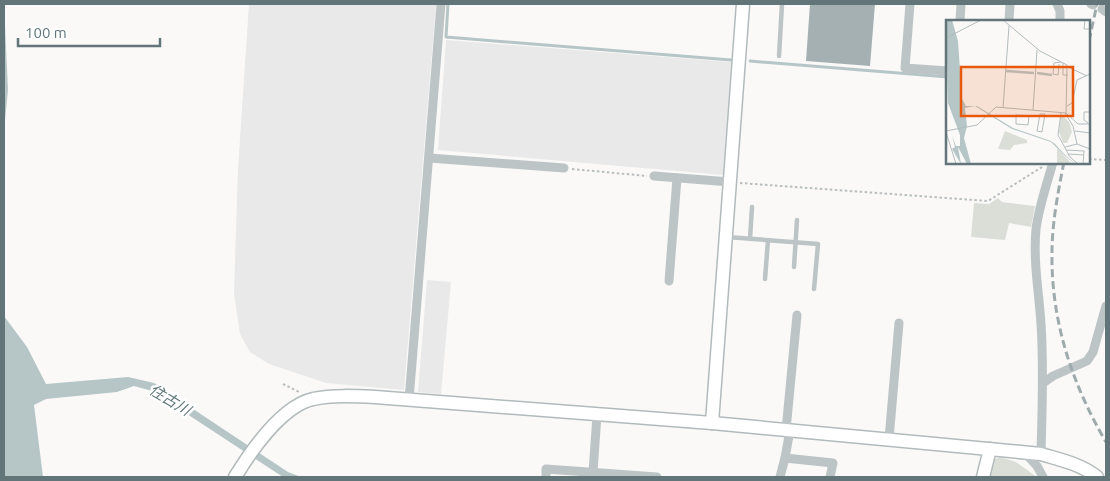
<svg xmlns="http://www.w3.org/2000/svg" width="1110" height="481" viewBox="0 0 1110 481" font-family="Ubuntu,'Noto Sans JP',sans-serif">
<style>
.built{fill:#e8e9e8}
.green{fill:#dbded7}
.water{fill:#b6c5c6}
.lines{fill:none;stroke-linecap:round;stroke-linejoin:round}
.stream{stroke:#b6c5c6;stroke-width:3}
.building{fill:#a4b0b2}
.secondary-casing{stroke:#b2babc;stroke-width:15}
.path{stroke:#b8bdbe;stroke-width:2;stroke-dasharray:2.5 2.5;stroke-linecap:butt}
.lane{stroke:#bdc4c5;stroke-width:4.5}
.street{stroke:#bdc4c5;stroke-width:9}
.secondary{stroke:#fff;stroke-width:12}
.rail{stroke:#9faaac;stroke-width:3;stroke-dasharray:8 4;stroke-linecap:butt}
.labels{text-anchor:middle;stroke-width:5;stroke-linejoin:round;paint-order:stroke}
.water-label{font-size:15px;font-style:italic;fill:#62797a;stroke:#fff}
.inset-river{fill:none;stroke:#b6c5c6;stroke-width:2.5}
.inset-road{fill:none;stroke:#b4bdbe;stroke-width:1}
.view{fill:#e8590c;fill-opacity:0.15;stroke:#e8590c;stroke-width:2.5}
.inset-edge{fill:none;stroke:#62767a;stroke-width:2.5}
</style>
<rect width="100%" height="100%" fill="#faf9f8"/>
<g class="built">
<path d="M 249,4 L 436,4 L 404,390 L 326,383 L 269,364 L 250,352 L 240,334 L 234,294 L 238,169 Z"/>
<path d="M 446,40 L 731,62 L 723,175 L 438,150 Z"/>
<path d="M 427,280 L 451,282 L 441,394 L 418,392 Z"/>
</g>
<g class="green">
<path d="M 998,198 L 1002,202 L 1035,206 L 1031,227 L 1009,223 L 1005,240 L 971,237 L 974,203 L 989,204 Z"/>
<path d="M 1000,457 L 1016,462 L 1037,477 L 989,477 L 993,460 Z"/>
</g>
<g class="water">
<path d="M 4,4 L 8,90 L 4,130 Z"/>
<path d="M 4,316 L 27,347 L 46,384 L 128,377 L 154,383 L 288,472 L 301,477 L 283,477 L 152,391 L 134,386 L 117,392 L 46,399 L 34,405 L 43,477 L 4,477 Z"/>
</g>
<g class="lines">
<g class="stream">
<path d="M 448,4 L 446,37 L 731,60"/>
<path d="M 750,61 L 948,77"/>
</g>
</g>
<path class="building" d="M 810,4 L 875,4 L 870,66 L 806,61 Z"/>
<g class="lines">
<g class="secondary-casing">
<g id="secondary">
<path d="M 712,423 L 743,4"/>
<path d="M 235,477 C 251,451 282,406 313,399 C 333,395 354,396 375,397 L 712,423 L 1041,454 C 1061,460 1081,464 1097,477"/>
<path d="M 983,477 L 990,449"/>
</g>
</g>
<g class="path">
<path d="M 1089,159 L 1106,160"/>
<path d="M 572,169 L 647,176"/>
<path d="M 740,183 L 988,201 L 1042,167"/>
<path d="M 283,384 L 299,392"/>
</g>
<g class="lane">
<path d="M 779,56 L 782,4"/>
<path d="M 727,237 L 818,244 L 814,289"/>
<path d="M 750,239 L 752,207"/>
<path d="M 794,267 L 797,220"/>
<path d="M 765,279 L 768,240"/>
</g>
<g class="street">
<path d="M 910,4 L 905,68 L 948,71"/>
<path d="M 1057,4 L 1060,11 L 1060,21"/>
<path d="M 1091,4 L 1093,5"/>
<path d="M 1102,9 L 1106,12"/>
<path d="M 960,21 L 961,4"/>
<path d="M 1009,21 L 1010,4"/>
<path d="M 429,158 L 564,168"/>
<path d="M 654,176 L 730,182"/>
<path d="M 669,281 L 677,178"/>
<path d="M 1043,383 L 1053,376 L 1087,361 L 1093,352 L 1106,306"/>
<path d="M 409,400 L 441,4"/>
<path d="M 786,430 L 797,315"/>
<path d="M 889,439 L 899,323"/>
<path d="M 1025,453 L 1037,466 L 1043,477"/>
<path d="M 1041,454 C 1042,411 1044,368 1041,324 C 1039,293 1033,261 1036,229 C 1039,206 1047,184 1053,162"/>
<path d="M 785,458 L 790,430"/>
<path d="M 593,472 L 597,415"/>
<path d="M 546,477 L 546,469 L 657,477"/>
<path d="M 780,477 L 785,458 L 833,463 L 830,477"/>
</g>
<use href="#secondary" class="secondary"/>
<g class="rail">
<path d="M 1089,41 L 1097,4"/>
<path d="M 1064,162 C 1058,192 1052,223 1052,253 C 1051,321 1072,384 1106,442"/>
</g>
</g>
<g class="labels">
<g class="water-label">
<text transform="translate(170 400) rotate(31)" y="5">住古川</text>
</g>
</g>
<g transform="translate(946 20)">
<rect width="144" height="144" fill="#faf9f8"/>
<path d="M 115,94 L 123,102 L 126,112 L 121,123 L 117,123 L 113,112 ZM 59,111 L 81,120 L 81,123 L 68,125 L 64,130 L 52,129 ZM 111,128 L 119,137 L 126,144 L 111,144 Z" fill="#dbded7"/>
<path d="M 0,0 L 6,0 L 12,21 L 16,79 L 20,86 L 31,86 L 67,108 L 105,121 L 109,124 L 121,137 L 130,144 L 121,138 L 105,122 L 66,109 L 29,86 L 19,88 L 21,106 L 18,118 L 25,144 L 21,144 L 12,127 L 15,144 L 6,129 L 9,127 L 6,116 L 10,126 L 14,126 L 14,115 L 2,83 Z" fill="#b6c5c6"/>
<path class="inset-river" d="M 60,51 L 88,53M 91,53 L 106,55"/>
<path class="inset-road" d="M 57,0 L 94,31 L 121,45 L 120,93M 139,0 L 138,9 L 144,9M 0,18 L 35,0M 117,43 L 117,55 L 122,55M 113,44 L 112,55 L 107,54 L 108,43 L 115,42M 122,47 L 141,56M 121,86 L 126,83 L 131,60 L 144,54M 57,88 L 63,6M 87,90 L 91,30M 115,93 L 112,115 L 124,137 L 132,144M 119,93 L 127,106 L 131,124M 94,94 L 99,94 L 96,112 L 91,111 ZM 83,96 L 82,105 L 70,104 L 70,95 L 85,96M 142,103 L 138,100 L 138,92 L 144,92M 0,111 L 31,105 L 50,87 L 120,93 L 132,104 L 144,104M 129,111 L 144,113M 0,112 L 10,144M 119,127 L 131,124 L 144,129M 120,130 L 138,131 L 137,144M 122,134 L 138,135"/>
<path class="view" d="M 15,47 L 127,47 L 127,96 L 15,96 Z"/>
<rect width="144" height="144" class="inset-edge"/>
</g>
<rect width="1110" height="481" fill="none" stroke="#62767a" stroke-width="10"/>
<path d="M18 38v8h142v-8" fill="none" stroke="#62767a" stroke-width="2.5"/>
<text x="25" y="38" font-size="15" fill="#62767a" stroke="#ffffff" stroke-width="4" paint-order="stroke">100 m</text>
</svg>
